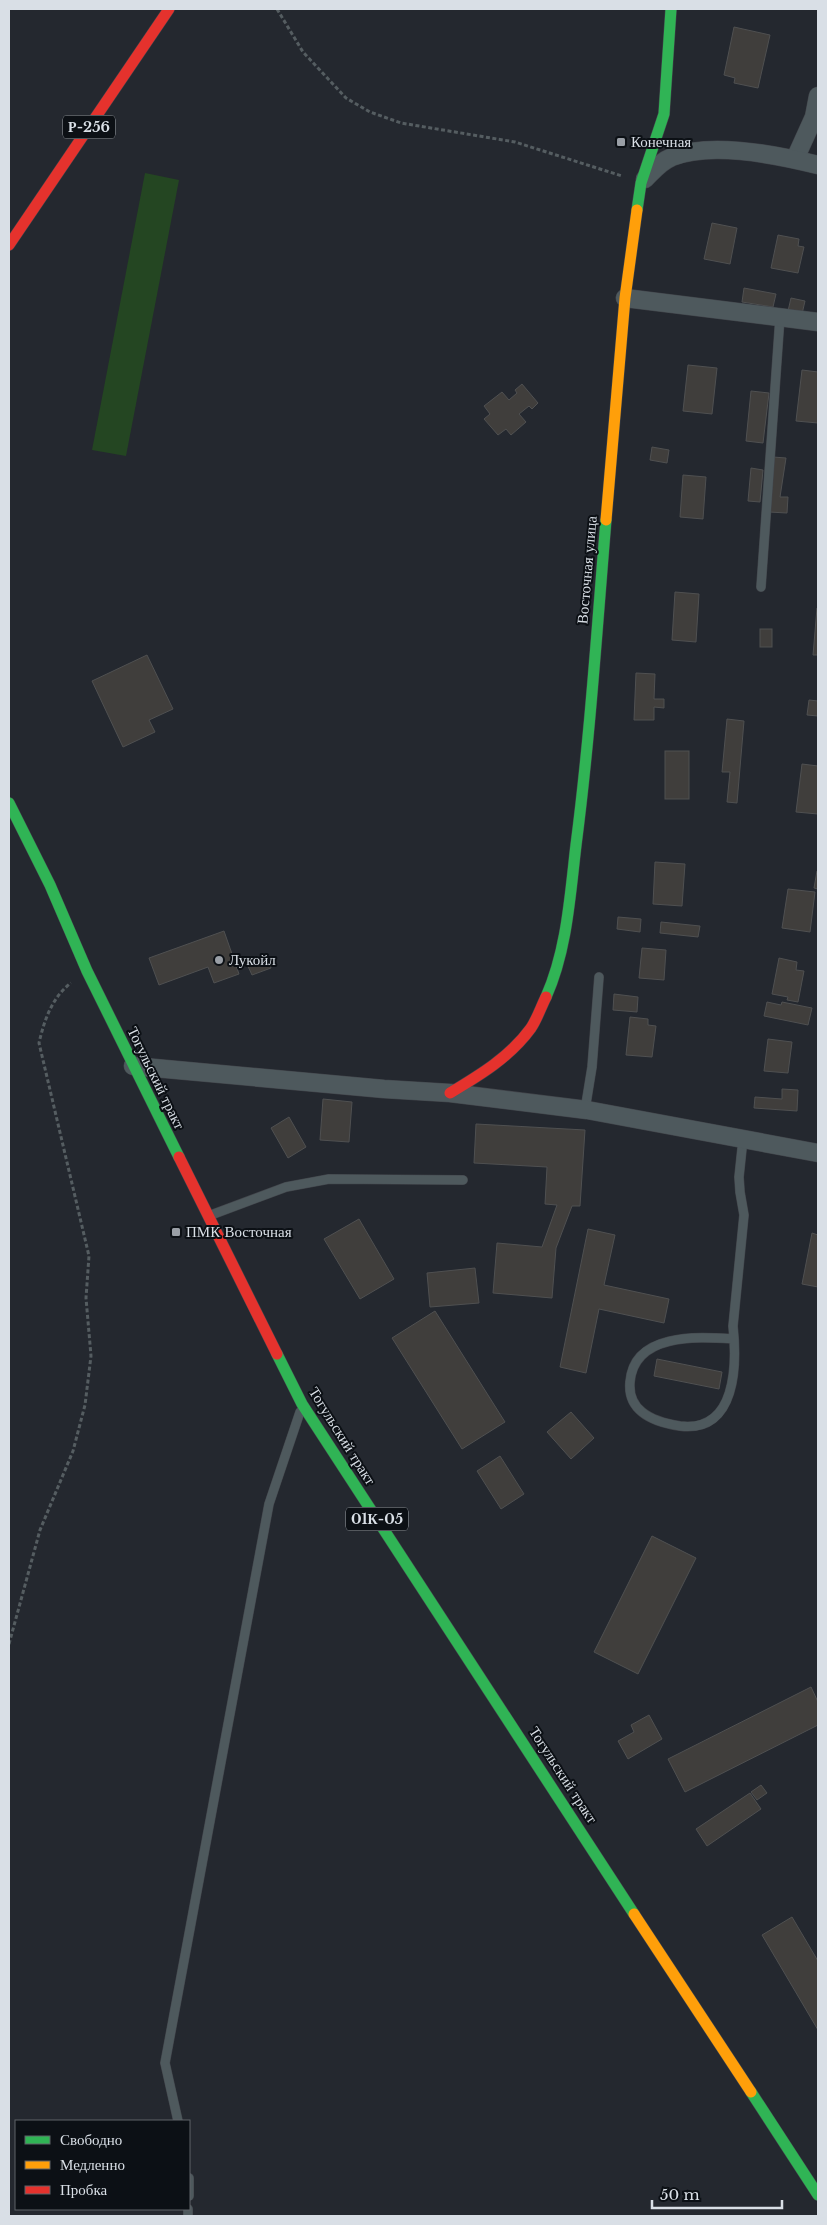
<svg xmlns="http://www.w3.org/2000/svg" width="827" height="2225" viewBox="0 0 827 2225" font-family="'Libre Baskerville',serif">
<style>
.green{fill:#244622}
.building{fill:#403e3c;stroke:#4f5051}
.lines{fill:none;stroke-linecap:round;stroke-linejoin:round}
.lane-casing{stroke:#42454b;stroke-width:10}
.street-casing{stroke:#42454b;stroke-width:19}
.fast-casing{stroke:#42454b;stroke-width:12}
.slow-casing{stroke:#42454b;stroke-width:12}
.jam-casing{stroke:#42454b;stroke-width:12}
.path{stroke:#555d61;stroke-width:3;stroke-dasharray:4 2.5;stroke-linecap:butt}
.lane{stroke:#4e595d;stroke-width:9}
.street{stroke:#4e595d;stroke-width:18}
.fast{stroke:#30b455;stroke-width:11}
.slow{stroke:#ff9f0a;stroke-width:11}
.jam{stroke:#e5322d;stroke-width:11}
.poi-dot{fill:#9a9fa6;stroke:#0c1015;stroke-width:2}
.labels{text-anchor:middle;stroke-width:4;stroke-linejoin:round;paint-order:stroke}
.shield{fill:#0c1015;stroke:#9ca1a7;stroke-width:1}
.shield-label{font-size:14px;font-weight:bold;fill:#d9dfe6}
.poi-label{font-size:15px;fill:#d9dfe6;stroke:#0c1015;text-anchor:start}
.street-label{font-size:15px;fill:#d9dfe6;stroke:#0c1015}
</style>
<rect width="100%" height="100%" fill="#24282f"/>
<path class="green" d="M 145,173 L 179,180 L 126,456 L 92,450 Z"/>
<g class="building">
<path d="M 734,27 L 770,35 L 758,88 L 734,83 L 735,78 L 724,75 Z"/>
<path d="M 712,223 L 737,228 L 730,264 L 704,259 Z"/>
<path d="M 778,235 L 799,239 L 798,246 L 804,247 L 798,273 L 771,268 Z"/>
<path d="M 744,288 L 776,294 L 773,307 L 742,302 Z"/>
<path d="M 791,298 L 805,301 L 802,314 L 788,311 Z"/>
<path d="M 688,365 L 717,368 L 712,414 L 683,411 Z"/>
<path d="M 802,370 L 818,372 L 818,423 L 796,421 Z"/>
<path d="M 522,384 L 538,403 L 532,409 L 529,406 L 519,414 L 526,422 L 511,435 L 506,429 L 498,435 L 484,419 L 490,414 L 484,406 L 502,392 L 509,400 L 517,393 L 515,390 Z"/>
<path d="M 751,391 L 769,393 L 763,443 L 746,441 Z"/>
<path d="M 652,447 L 669,450 L 667,463 L 650,460 Z"/>
<path d="M 773,457 L 786,458 L 780,497 L 788,497 L 787,513 L 769,512 Z"/>
<path d="M 751,468 L 763,470 L 760,502 L 748,501 Z"/>
<path d="M 683,475 L 706,477 L 703,519 L 680,517 Z"/>
<path d="M 675,592 L 699,594 L 696,642 L 672,640 Z"/>
<path d="M 817,608 L 818,608 L 818,655 L 813,655 Z"/>
<rect x="760" y="629" width="12" height="18"/>
<path d="M 147,655 L 173,709 L 149,720 L 155,732 L 123,747 L 92,681 Z"/>
<path d="M 636,673 L 655,674 L 654,699 L 664,699 L 664,708 L 654,707 L 654,720 L 634,720 Z"/>
<path d="M 809,700 L 818,701 L 818,716 L 807,715 Z"/>
<path d="M 727,719 L 744,721 L 737,803 L 727,802 L 730,772 L 722,772 Z"/>
<rect x="665" y="751" width="24" height="48"/>
<path d="M 802,764 L 818,766 L 818,814 L 796,812 Z"/>
<path d="M 655,862 L 685,864 L 682,906 L 653,904 Z"/>
<path d="M 817,871 L 818,871 L 818,889 L 814,888 Z"/>
<path d="M 788,889 L 815,892 L 810,932 L 782,928 Z"/>
<path d="M 618,917 L 641,919 L 640,932 L 617,929 Z"/>
<path d="M 661,922 L 700,926 L 698,937 L 660,933 Z"/>
<path d="M 224,931 L 239,974 L 214,983 L 208,967 L 159,985 L 149,958 Z"/>
<path d="M 642,948 L 666,950 L 664,980 L 639,978 Z"/>
<path d="M 267,956 L 271,968 L 252,975 L 247,964 Z"/>
<path d="M 779,958 L 797,962 L 796,970 L 804,971 L 798,1002 L 787,1000 L 788,997 L 772,994 Z"/>
<path d="M 614,994 L 638,997 L 637,1012 L 613,1010 Z"/>
<path d="M 767,1002 L 781,1005 L 782,1002 L 812,1008 L 808,1025 L 764,1016 Z"/>
<path d="M 630,1017 L 648,1019 L 648,1025 L 656,1026 L 652,1057 L 626,1055 Z"/>
<path d="M 768,1039 L 792,1042 L 788,1073 L 764,1071 Z"/>
<path d="M 782,1089 L 798,1090 L 797,1111 L 754,1108 L 755,1097 L 782,1099 Z"/>
<path d="M 323,1099 L 352,1102 L 349,1142 L 320,1140 Z"/>
<path d="M 289,1117 L 306,1147 L 288,1158 L 271,1128 Z"/>
<path d="M 476,1124 L 585,1130 L 580,1206 L 572,1206 L 556,1248 L 552,1298 L 493,1293 L 497,1243 L 542,1247 L 557,1205 L 545,1204 L 547,1167 L 474,1163 Z"/>
<path d="M 359,1219 L 394,1279 L 360,1299 L 324,1239 Z"/>
<path d="M 588,1229 L 615,1235 L 604,1285 L 669,1299 L 664,1323 L 599,1309 L 586,1373 L 560,1367 Z"/>
<path d="M 812,1233 L 818,1235 L 818,1287 L 802,1284 Z"/>
<path d="M 475,1268 L 479,1303 L 430,1307 L 427,1273 Z"/>
<path d="M 435,1311 L 505,1422 L 462,1449 L 392,1338 Z"/>
<path d="M 657,1359 L 722,1372 L 719,1389 L 654,1376 Z"/>
<path d="M 571,1412 L 594,1438 L 571,1459 L 547,1432 Z"/>
<path d="M 500,1456 L 524,1494 L 501,1509 L 477,1471 Z"/>
<path d="M 652,1536 L 696,1558 L 638,1674 L 594,1652 Z"/>
<path d="M 811,1687 L 818,1702 L 818,1725 L 685,1792 L 668,1759 Z"/>
<path d="M 649,1715 L 662,1739 L 628,1759 L 618,1741 L 634,1732 L 631,1725 Z"/>
<path d="M 761,1785 L 767,1793 L 757,1800 L 751,1792 Z"/>
<path d="M 750,1793 L 761,1809 L 707,1846 L 696,1829 Z"/>
<path d="M 792,1917 L 818,1961 L 818,2030 L 762,1935 Z"/>
</g>
<g class="lines">
<g class="lane-casing">
<g id="lane">
<path d="M 761,587 L 780,317"/>
<path d="M 585,1110 L 592,1067 L 599,977"/>
<path d="M 211,1215 L 286,1187 L 329,1179 L 463,1180"/>
<path d="M 734,1339 C 699,1337 634,1332 630,1382 C 629,1393 632,1404 642,1412 C 653,1421 667,1424 680,1426 C 737,1433 737,1364 733,1326 L 744,1215 L 740,1192 L 739,1177 L 743,1139"/>
<path d="M 178,2121 L 165,2063 L 269,1504 L 300,1412"/>
<path d="M 189,2178 L 189,2196"/>
<path d="M 188,2216 L 188,2209"/>
</g>
</g>
<g class="street-casing">
<g id="street">
<path d="M 795,159 L 814,117 L 818,96"/>
<path d="M 645,179 C 653,171 661,161 672,157 C 712,141 778,155 818,165"/>
<path d="M 625,298 L 818,322"/>
<path d="M 133,1066 L 384,1089 L 450,1093 L 587,1110 L 818,1153"/>
</g>
</g>
<g class="fast-casing">
<g id="fast">
<path d="M 637,210 L 641,183 L 664,114 L 671,9"/>
<path d="M 9,803 L 50,885 L 87,971 L 179,1157"/>
<path d="M 546,997 C 567,950 570,896 576,845 C 590,737 597,628 606,520"/>
<path d="M 277,1354 L 302,1404 L 634,1914"/>
<path d="M 751,2092 L 818,2195"/>
</g>
</g>
<g class="slow-casing">
<g id="slow">
<path d="M 606,520 L 625,298 L 637,210"/>
<path d="M 634,1914 L 751,2092"/>
</g>
</g>
<g class="jam-casing">
<g id="jam">
<path d="M 9,245 L 169,9"/>
<path d="M 450,1093 C 480,1075 510,1057 531,1028 C 537,1019 541,1007 546,997"/>
<path d="M 179,1157 L 277,1354"/>
</g>
</g>
<g class="path">
<path d="M 277,9 L 303,52 L 346,98 L 370,112 L 401,123 L 515,142 L 622,176"/>
<path d="M 9,1644 L 40,1530 L 73,1451 L 85,1405 L 91,1356 L 86,1298 L 89,1256 L 39,1043 C 44,1021 52,997 71,983"/>
</g>
<use href="#lane" class="lane"/>
<use href="#street" class="street"/>
<use href="#fast" class="fast"/>
<use href="#slow" class="slow"/>
<use href="#jam" class="jam"/>
</g>
<g class="poi-dot">
<rect x="616" y="137" width="10" height="10" rx="2.5"/>
<circle cx="219" cy="960" r="5"/>
<rect x="171" y="1227" width="10" height="10" rx="2.5"/>
</g>
<g class="labels">
<g class="shield">
<rect x="63" y="115.5" width="52" height="23" rx="4"/>
<rect x="346" y="1507.5" width="62" height="23" rx="4"/>
</g>
<g class="shield-label">
<text x="89" y="132">Р-256</text>
<text x="377" y="1524">01К-05</text>
</g>
<g class="poi-label">
<text x="631" y="147">Конечная</text>
<text x="229" y="965">Лукойл</text>
<text x="186" y="1237">ПМК Восточная</text>
</g>
<g class="street-label">
<text transform="translate(587 570) rotate(-85)" y="5">Восточная улица</text>
<text transform="translate(156 1078) rotate(64)" y="5">Тогульский тракт</text>
<text transform="translate(342 1436) rotate(58)" y="5">Тогульский тракт</text>
<text transform="translate(563 1775) rotate(57)" y="5">Тогульский тракт</text>
</g>
</g>
<rect width="827" height="2225" fill="none" stroke="#d9dfe6" stroke-width="20"/>
<rect x="15" y="2120" width="175" height="90" fill="#0c1015" stroke="#5e6369"/>
<rect x="25" y="2136" width="25" height="8" fill="#30b455" stroke="#5e6369"/>
<text x="60" y="2145" font-size="15" fill="#d9dfe6">Свободно</text>
<rect x="25" y="2161" width="25" height="8" fill="#ff9f0a" stroke="#5e6369"/>
<text x="60" y="2170" font-size="15" fill="#d9dfe6">Медленно</text>
<rect x="25" y="2186" width="25" height="8" fill="#e5322d" stroke="#5e6369"/>
<text x="60" y="2195" font-size="15" fill="#d9dfe6">Пробка</text>
<path d="M652 2200v8h130v-8" fill="none" stroke="#d9dfe6" stroke-width="2.5"/>
<text x="660" y="2200" font-size="15" fill="#d9dfe6" stroke="#0c1015" stroke-width="4" paint-order="stroke">50 m</text>
</svg>
